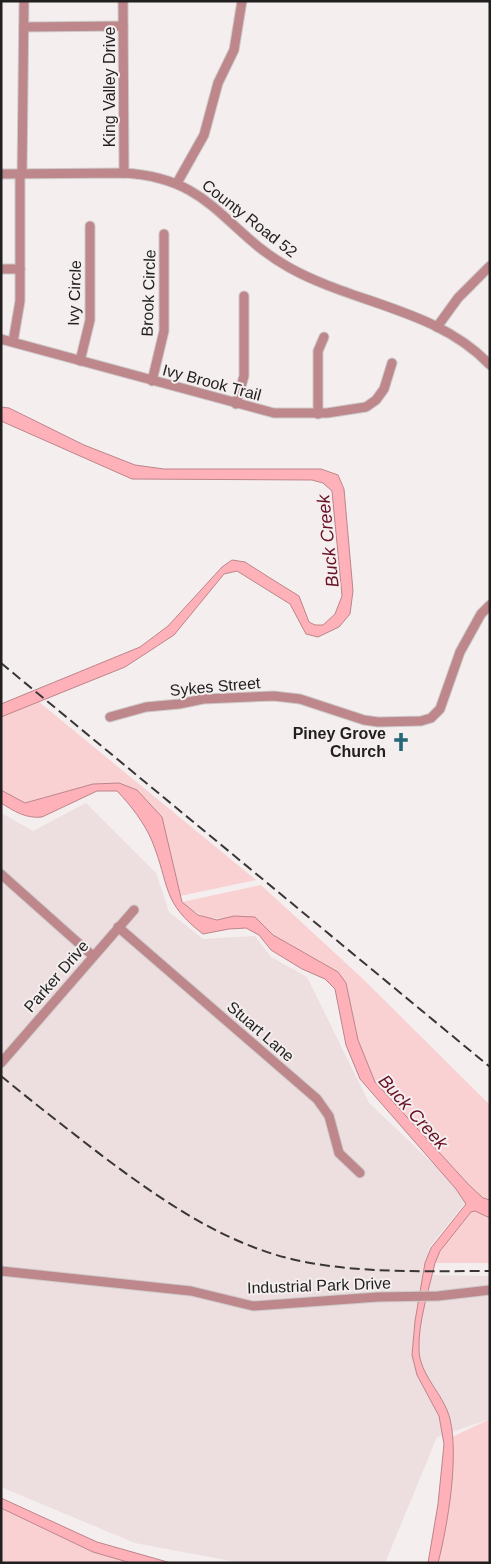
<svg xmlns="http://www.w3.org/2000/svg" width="491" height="1564" viewBox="0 0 491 1564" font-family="Arial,sans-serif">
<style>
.built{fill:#eddedf}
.green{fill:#f9d1d3}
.water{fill:#feb1b8;stroke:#bc858a}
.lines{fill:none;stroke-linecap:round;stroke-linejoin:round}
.minor-casing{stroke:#cec9c9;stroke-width:11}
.minor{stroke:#bd878b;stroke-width:9}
.rail{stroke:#393636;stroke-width:2;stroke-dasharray:10 5;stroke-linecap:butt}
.labels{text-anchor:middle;stroke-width:4;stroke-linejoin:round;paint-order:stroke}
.street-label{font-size:16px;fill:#211f1f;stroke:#f4eeee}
.poi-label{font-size:16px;font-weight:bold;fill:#211f1f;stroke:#f4eeee;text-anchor:end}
.water-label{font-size:18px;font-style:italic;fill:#681125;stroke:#f4eeee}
</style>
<rect width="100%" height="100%" fill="#f4eeee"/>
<path class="built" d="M 86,803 L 156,873 L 169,912 L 203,939 L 255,936 L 271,957 L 307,977 L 369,1103 L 469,1198 L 429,1248 L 425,1275 L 490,1276 L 490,1419 L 437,1437 L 385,1563 L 242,1563 L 135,1543 L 1,1487 L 1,813 L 33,831 Z"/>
<g class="green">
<path d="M 39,702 L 256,880 L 180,896 L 173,867 L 119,783 L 93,784 L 24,803 L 1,790 L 1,717 Z"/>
<path d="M 261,885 L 362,978 L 490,1105 L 490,1200 L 483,1198 L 468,1184 L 375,1082 L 358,1040 L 346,983 L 273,935 L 255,917 C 219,915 213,928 182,902 Z"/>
<path d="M 475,1211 L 490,1218 L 490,1263 L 435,1263 L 440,1251 L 471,1212 Z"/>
<path d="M 490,1419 L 490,1563 L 438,1563 L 452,1479 L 452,1437 Z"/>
<path d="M 1,1508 L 93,1552 L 131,1563 L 1,1563 Z"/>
</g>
<g class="water">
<path d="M 1,407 L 9,408 L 84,445 L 135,465 L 164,469 L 321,469 L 338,475 L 344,489 L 353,591 L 350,614 L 339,627 L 318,637 L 306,634 L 290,604 L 237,571 L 224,574 L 174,635 L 125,667 L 1,717 L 1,704 L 140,647 L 168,626 L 222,567 L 232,560 L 245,562 L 270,578 L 299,596 L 309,622 L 315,625 L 323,625 L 335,614 L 342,596 L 332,491 L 323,483 L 312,480 L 132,479 L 1,421 Z"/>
<path d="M 119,783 L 137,790 L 162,817 L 182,902 L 198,915 L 217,920 L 234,916 L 255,917 L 273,935 L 338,972 L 346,983 L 358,1040 L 375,1082 L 468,1184 L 483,1198 L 490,1200 L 490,1218 L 475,1211 L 471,1212 L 440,1251 L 435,1263 C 429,1289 418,1323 419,1349 C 419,1375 444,1394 450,1419 C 459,1457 448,1524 438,1563 L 428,1563 L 438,1504 L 444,1444 L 439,1416 L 417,1375 L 412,1355 L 415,1321 L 425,1263 L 431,1248 L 466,1204 L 456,1189 L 360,1079 L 346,1045 L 335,989 L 325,979 L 302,969 L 271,950 L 259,935 L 246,928 L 229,929 L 203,934 C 161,902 170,885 152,841 C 145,824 130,804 117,791 L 97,791 L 42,817 C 26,819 14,811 1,803 L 1,790 L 25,803 L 93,784 Z"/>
<path d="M 1,1498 L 97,1542 L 171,1563 L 131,1563 L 93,1552 L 1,1508 Z"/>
</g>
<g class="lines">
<g class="minor-casing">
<g id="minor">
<path d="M 123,1 L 124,173"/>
<path d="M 24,27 L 123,26"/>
<path d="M 1,174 L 124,173 C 213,178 223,231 290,268 C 355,304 437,309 490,365"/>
<path d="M 22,174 L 24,1"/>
<path d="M 177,183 L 204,135 L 218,83 L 234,50 L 242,1"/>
<path d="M 1,269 L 20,269"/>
<path d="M 437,327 L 458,298 L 490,266"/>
<path d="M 1,339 L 274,413 L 327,413 L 366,407 L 376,400 L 384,389 L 392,363"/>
<path d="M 13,342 L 20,301 L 20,174"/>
<path d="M 80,361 L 90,320 L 90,226"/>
<path d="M 152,381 L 164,331 L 164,234"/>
<path d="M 236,404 L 244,376 L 244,296"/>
<path d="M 318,414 L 318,351 L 324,337"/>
<path d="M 110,717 L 146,707 L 179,704 L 203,699 L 274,696 L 300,699 L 364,720 L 378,722 L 421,721 L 431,718 L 440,709 L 460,652 L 481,614 L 490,605"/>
<path d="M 1,874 L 93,956"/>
<path d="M 118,927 L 317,1099 L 329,1116 L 339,1153 L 360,1173"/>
<path d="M 1,1063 L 134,910"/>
<path d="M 1,1271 L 191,1291 L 253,1306 L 378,1297 L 438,1296 L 490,1290"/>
</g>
</g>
<use href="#minor" class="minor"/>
<g class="rail">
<path d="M 1,663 L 490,1067"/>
<path d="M 1,1076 C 35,1104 70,1131 105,1158 C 171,1207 239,1254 323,1265 C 378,1273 434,1271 490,1271"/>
</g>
</g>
<defs>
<g id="church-bare" transform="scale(1.5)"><path d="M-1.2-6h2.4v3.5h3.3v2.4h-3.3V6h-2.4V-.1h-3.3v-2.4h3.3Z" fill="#226877" stroke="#f4eeee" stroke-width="2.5" paint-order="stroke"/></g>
</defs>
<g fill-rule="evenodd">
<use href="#church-bare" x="401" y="742"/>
</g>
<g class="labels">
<g class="street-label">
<text transform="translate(109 87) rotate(-90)" y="6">King Valley Drive</text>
<text transform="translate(250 218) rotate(38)" y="6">County Road 52</text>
<text transform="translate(74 293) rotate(-88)" y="6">Ivy Circle</text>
<text transform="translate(148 293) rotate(-88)" y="6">Brook Circle</text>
<text transform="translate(212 382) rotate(15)" y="6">Ivy Brook Trail</text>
<text transform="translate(215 686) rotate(-5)" y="6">Sykes Street</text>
<text transform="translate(56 976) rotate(-49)" y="6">Parker Drive</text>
<text transform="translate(261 1031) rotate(41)" y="6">Stuart Lane</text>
<text transform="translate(319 1285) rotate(-2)" y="6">Industrial Park Drive</text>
</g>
<g class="poi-label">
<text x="386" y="739">Piney Grove<tspan x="386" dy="18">Church</tspan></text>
</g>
<g class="water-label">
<text transform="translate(328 541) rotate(-96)" y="6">Buck Creek</text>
<text transform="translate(413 1112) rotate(48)" y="6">Buck Creek</text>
</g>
</g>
<rect width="491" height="1564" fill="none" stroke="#211f1f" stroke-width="5"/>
</svg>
